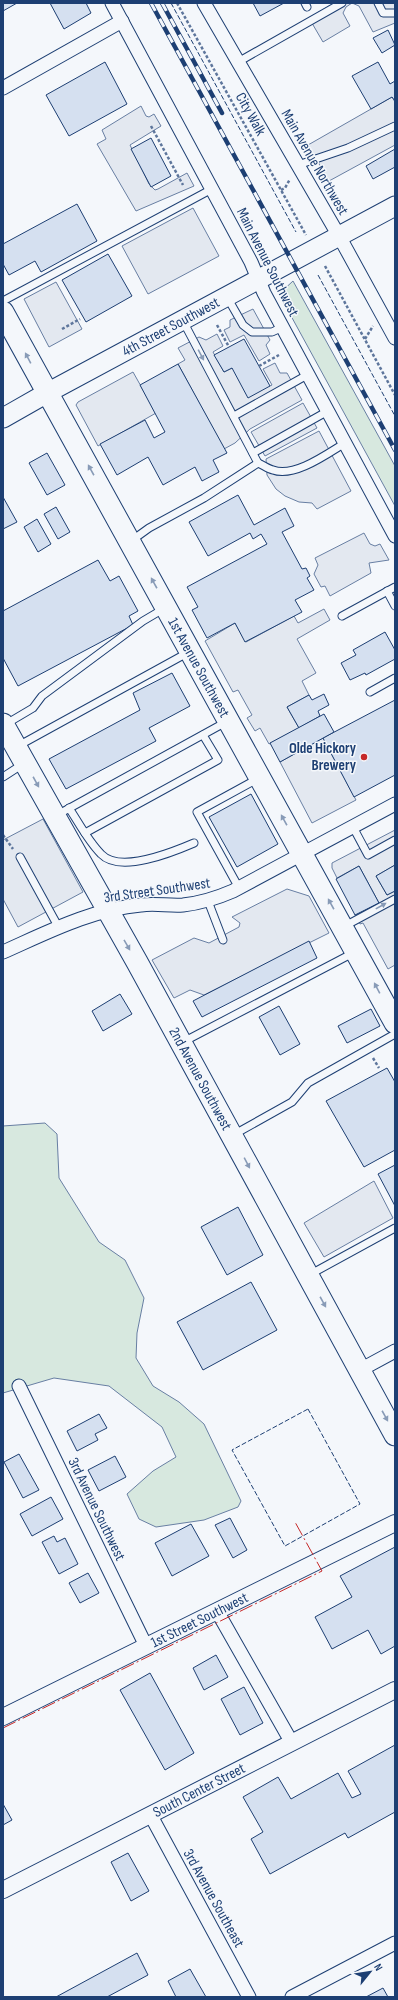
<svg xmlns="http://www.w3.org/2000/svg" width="398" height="2000" viewBox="0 0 398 2000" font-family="'Sofia Sans Condensed',sans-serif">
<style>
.green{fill:#d7e8df;stroke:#687fa3}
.parking{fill:#e3e8f0;stroke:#687fa3}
.building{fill:#d5e0f0;stroke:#1d3f73}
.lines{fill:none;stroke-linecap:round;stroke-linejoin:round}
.service-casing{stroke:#1d3f73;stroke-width:9}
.minor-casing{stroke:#1d3f73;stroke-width:15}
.tertiary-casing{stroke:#1d3f73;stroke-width:18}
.secondary-casing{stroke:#1d3f73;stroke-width:21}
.primary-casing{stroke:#1d3f73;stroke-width:23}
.path{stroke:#5e769c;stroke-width:2.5;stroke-dasharray:3 2;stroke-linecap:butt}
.service{stroke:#f4f7fb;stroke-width:7}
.minor{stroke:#f4f7fb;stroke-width:13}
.tertiary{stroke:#f4f7fb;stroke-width:16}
.secondary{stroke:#f4f7fb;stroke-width:19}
.primary{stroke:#f4f7fb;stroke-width:21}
.rail-casing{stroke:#1d3f73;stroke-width:4.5}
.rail{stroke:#f4f7fb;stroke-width:3;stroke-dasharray:9;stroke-linecap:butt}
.fence{stroke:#1d3f73;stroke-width:1;stroke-dasharray:5 2;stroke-linecap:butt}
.power{stroke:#c62828;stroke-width:1;stroke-dasharray:14 3 2 3;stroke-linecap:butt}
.oneway{fill:#889bb7}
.poi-dot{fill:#c62828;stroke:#f4f7fb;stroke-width:1.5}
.labels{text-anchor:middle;stroke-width:3;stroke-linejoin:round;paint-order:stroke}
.street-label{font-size:15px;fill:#1d3f73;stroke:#f4f7fb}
.poi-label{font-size:15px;font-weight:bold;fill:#1d3f73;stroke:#f4f7fb;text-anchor:end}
</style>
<rect width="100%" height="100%" fill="#f4f7fb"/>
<g class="green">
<path d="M 293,281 L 395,466 L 395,506 L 279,294 Z"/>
<path d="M 45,1123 L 57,1134 L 59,1178 L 99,1242 L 125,1260 L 144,1298 L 137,1333 L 136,1358 L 153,1386 L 179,1402 L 204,1424 L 241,1501 L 238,1507 L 204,1520 L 156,1527 L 139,1519 L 127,1494 L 153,1471 L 176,1457 L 162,1427 L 109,1386 L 54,1378 L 3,1393 L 3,1126 Z"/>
</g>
<g class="parking">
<path d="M 334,3 L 395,3 L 395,23 L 373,32 L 359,6 L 352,3 L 346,7 L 343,13 L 350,26 L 323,42 L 309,18 Z"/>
<path d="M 392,97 L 395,102 L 395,145 L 329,181 L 308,145 Z"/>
<path d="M 141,106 L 146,116 L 149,117 L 154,114 L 161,126 L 130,145 L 149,184 L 155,190 L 158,189 L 187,173 L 194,186 L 136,211 L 97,144 L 106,139 L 102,130 Z"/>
<path d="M 193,208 L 219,256 L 148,294 L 122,246 Z"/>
<path d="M 56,282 L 82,329 L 49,347 L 24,299 Z"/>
<path d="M 253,309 L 270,340 L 266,345 L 270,354 L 259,361 L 244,335 L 230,342 L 224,330 L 230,327 L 230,320 Z"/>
<path d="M 217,334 L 223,346 L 213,352 L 224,372 L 232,368 L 270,386 L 272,385 L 263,369 L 275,363 L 280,373 L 287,373 L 302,400 L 250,429 L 235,443 L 224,449 L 178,364 L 185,360 L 178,348 L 199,337 L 206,340 Z"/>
<path d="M 133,372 L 156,413 L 98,446 L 76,405 L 78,402 Z"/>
<path d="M 303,403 L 317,428 L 265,456 L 251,432 Z"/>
<path d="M 319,431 L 351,491 L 317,509 L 312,503 L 299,502 L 285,496 L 276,489 L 267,475 L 266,459 Z"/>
<path d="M 364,533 L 370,544 L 375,546 L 380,544 L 389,560 L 369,563 L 371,573 L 330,596 L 325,586 L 321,587 L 314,574 L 318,565 L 315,558 Z"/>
<path d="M 324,609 L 330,620 L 297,639 L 316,673 L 302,681 L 309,695 L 287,707 L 299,728 L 269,744 L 260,728 L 255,731 L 247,718 L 252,715 L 238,690 L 233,692 L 205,641 L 235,623 L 246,642 L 294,616 L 298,623 Z"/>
<path d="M 323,738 L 356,800 L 312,823 L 280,762 Z"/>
<path d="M 43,819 L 83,892 L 18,927 L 3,899 L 3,840 Z"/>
<path d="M 395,830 L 395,865 L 376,876 L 387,895 L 395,891 L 395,965 L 388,969 L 363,923 L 360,924 L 355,915 L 379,903 L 359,866 L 337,878 L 332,868 L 332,863 Z"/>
<path d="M 287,889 L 309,896 L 329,933 L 204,995 L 190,990 L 174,998 L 152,960 L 194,938 L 209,943 L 239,927 L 240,923 L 232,917 Z"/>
<path d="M 374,1181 L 393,1218 L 324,1257 L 304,1223 Z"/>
</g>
<g class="building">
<path d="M 3,3 L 17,3 L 3,11 Z"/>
<path d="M 50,3 L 86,3 L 91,13 L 64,29 Z"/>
<path d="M 253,3 L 284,3 L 260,16 Z"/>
<path d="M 388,30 L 395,45 L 382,53 L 373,38 Z"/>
<path d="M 105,62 L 127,104 L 69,136 L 46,95 Z"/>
<path d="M 378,62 L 390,84 L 395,81 L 395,101 L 392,97 L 371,109 L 352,76 Z"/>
<path d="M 151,138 L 171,176 L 151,187 L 131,149 Z"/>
<path d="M 395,149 L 395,167 L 373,179 L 366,166 Z"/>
<path d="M 77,204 L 97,241 L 41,272 L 35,261 L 9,275 L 3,264 L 3,244 Z"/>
<path d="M 108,254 L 132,296 L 86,322 L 62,280 Z"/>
<path d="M 244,339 L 270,386 L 248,398 L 232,368 L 224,372 L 214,355 Z"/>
<path d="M 178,364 L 227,453 L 213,460 L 219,472 L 202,481 L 195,467 L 163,485 L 148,457 L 117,475 L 100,444 L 145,420 L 154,438 L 165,432 L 140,385 Z"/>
<path d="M 47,453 L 65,485 L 47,495 L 29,463 Z"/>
<path d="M 238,495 L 254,525 L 285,508 L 294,526 L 282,532 L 302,569 L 306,568 L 310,576 L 307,578 L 314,590 L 295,600 L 302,612 L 245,642 L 235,623 L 207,638 L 192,610 L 198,607 L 187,587 L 267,544 L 261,534 L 253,539 L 250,533 L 208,556 L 189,522 Z"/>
<path d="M 3,497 L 17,522 L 3,529 Z"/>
<path d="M 56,507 L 70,532 L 58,539 L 44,514 Z"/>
<path d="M 37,519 L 51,544 L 38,552 L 24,527 Z"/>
<path d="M 98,560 L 110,581 L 119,576 L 138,611 L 129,616 L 133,625 L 18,686 L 3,658 L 3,611 Z"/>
<path d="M 385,632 L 395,650 L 395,659 L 366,675 L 365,673 L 350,680 L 341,663 L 356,655 L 353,650 Z"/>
<path d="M 172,673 L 190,706 L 149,728 L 156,741 L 66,789 L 49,759 L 140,710 L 133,693 Z"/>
<path d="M 324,694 L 329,705 L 318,711 L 320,716 L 299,728 L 287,707 L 309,695 L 312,700 Z"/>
<path d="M 395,700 L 395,775 L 354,797 L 323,738 Z"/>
<path d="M 324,714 L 334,732 L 280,762 L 270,743 Z"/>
<path d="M 251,794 L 278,844 L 237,867 L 209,817 Z"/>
<path d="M 395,865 L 395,891 L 387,895 L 376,876 Z"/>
<path d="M 359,866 L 379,903 L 355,915 L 336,879 Z"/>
<path d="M 309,941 L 317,958 L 202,1017 L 193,1001 Z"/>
<path d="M 120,994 L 132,1014 L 103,1031 L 92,1011 Z"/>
<path d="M 279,1006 L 300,1044 L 280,1055 L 259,1017 Z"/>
<path d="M 371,1009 L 380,1026 L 347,1043 L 338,1026 Z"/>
<path d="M 387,1068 L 395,1082 L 395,1150 L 364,1167 L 326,1101 Z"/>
<path d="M 395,1165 L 395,1206 L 378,1174 Z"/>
<path d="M 238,1207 L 263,1255 L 227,1275 L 201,1227 Z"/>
<path d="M 251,1282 L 277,1330 L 203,1370 L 177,1322 Z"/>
<path d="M 99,1414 L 107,1428 L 95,1434 L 98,1440 L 77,1451 L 67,1431 Z"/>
<path d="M 19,1454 L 39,1490 L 23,1498 L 4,1462 Z"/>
<path d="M 115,1456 L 126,1477 L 99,1491 L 88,1470 Z"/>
<path d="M 51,1497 L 63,1519 L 32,1536 L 20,1514 Z"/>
<path d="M 230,1518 L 247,1550 L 233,1558 L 215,1525 Z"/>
<path d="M 191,1524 L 209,1556 L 172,1576 L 155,1543 Z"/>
<path d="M 54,1536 L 57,1542 L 65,1538 L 78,1564 L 59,1574 L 42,1542 Z"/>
<path d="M 395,1547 L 395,1646 L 381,1654 L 368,1630 L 332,1649 L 315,1617 L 352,1597 L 340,1576 Z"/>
<path d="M 88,1573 L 99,1593 L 80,1603 L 69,1583 Z"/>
<path d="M 216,1655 L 228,1677 L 204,1690 L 193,1668 Z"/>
<path d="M 150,1673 L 194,1753 L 165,1770 L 120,1690 Z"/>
<path d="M 244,1687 L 263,1723 L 240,1735 L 221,1699 Z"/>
<path d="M 395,1745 L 395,1812 L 348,1838 L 345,1833 L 270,1874 L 251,1839 L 263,1832 L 243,1797 L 278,1777 L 291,1799 L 338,1773 L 352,1798 L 361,1794 L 348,1771 Z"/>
<path d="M 3,1804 L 12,1820 L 3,1825 Z"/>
<path d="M 128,1853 L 149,1891 L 131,1901 L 111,1862 Z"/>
<path d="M 137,1953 L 148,1975 L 107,1997 L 56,1997 Z"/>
<path d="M 190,1969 L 206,1997 L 176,1997 L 168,1981 Z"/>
<path d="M 383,1988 L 388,1997 L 366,1997 Z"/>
</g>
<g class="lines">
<g class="service-casing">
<g id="service">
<path d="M 305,3 L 307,7"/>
<path d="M 378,3 L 383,13 L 395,13"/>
<path d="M 238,62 L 342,3"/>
<path d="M 298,165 L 348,148 L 395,126"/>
<path d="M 227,297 L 243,325 L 252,332 L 272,332 L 283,327"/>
<path d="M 3,301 L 212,189"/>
<path d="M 234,416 L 309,374"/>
<path d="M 253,453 L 328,411"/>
<path d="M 258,463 C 263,465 268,469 273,470 C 294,478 327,454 345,443"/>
<path d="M 131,541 L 149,528 L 204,498 L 258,463 L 183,321"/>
<path d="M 387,591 L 395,606"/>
<path d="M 342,616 L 395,587"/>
<path d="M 370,692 L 395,678"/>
<path d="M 6,724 L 33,708 L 42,696 L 143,621 L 165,608"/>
<path d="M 18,746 L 189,652"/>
<path d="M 3,777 L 23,764"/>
<path d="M 69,808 C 79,823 88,841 101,854 C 120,874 173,852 194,843"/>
<path d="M 57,815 L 226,722"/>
<path d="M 353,827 L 368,855 L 395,840"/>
<path d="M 85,833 L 218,760 L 203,735"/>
<path d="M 20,857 L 59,928"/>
<path d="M 239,888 L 197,812 L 259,778"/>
<path d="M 208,901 L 223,940"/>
<path d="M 343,927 L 395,899"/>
<path d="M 183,1042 L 355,952"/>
<path d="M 233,1135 L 292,1102 L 308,1083 L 395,1034"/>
<path d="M 309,1275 L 395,1228"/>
</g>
</g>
<g class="minor-casing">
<g id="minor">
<path d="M 112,3 L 251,262 L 264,293 L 395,536"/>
<path d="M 204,3 L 339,236 L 395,338"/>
<path d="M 3,88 L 122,21"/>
<path d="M 3,952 C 46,933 92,909 141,905 C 155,903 169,906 183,905 C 201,903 217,898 233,891 L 395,804"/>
<path d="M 360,1370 L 395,1351"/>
<path d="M 19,1386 L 146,1646"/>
<path d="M 217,1611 L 292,1743"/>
<path d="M 150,1814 L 249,1997"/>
<path d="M 292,1997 L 395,1943"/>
</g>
</g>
<g class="tertiary-casing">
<g id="tertiary">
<path id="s1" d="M 3,1717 L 395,1523"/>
<path id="s2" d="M 3,1890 L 395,1690"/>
</g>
</g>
<g class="secondary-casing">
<g id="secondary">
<path id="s3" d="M 3,418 L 47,393 L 395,206"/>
</g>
</g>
<g class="primary-casing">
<g id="primary">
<path id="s4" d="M 3,312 L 395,1023"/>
<path id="s5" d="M 3,724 L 137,962 L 395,1435"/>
</g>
</g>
<g class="path">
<path d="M 177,3 L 306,235"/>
<path d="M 151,126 L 183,185"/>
<path d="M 281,190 L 285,188 L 290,179"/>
<path d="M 325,266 L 395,395"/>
<path d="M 217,325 L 229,347"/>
<path d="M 62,329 L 80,319"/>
<path d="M 365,339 L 373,326"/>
<path d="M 259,366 L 279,355"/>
<path d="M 3,835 L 13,849"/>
<path d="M 373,1058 L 379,1068"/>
</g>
<use href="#service" class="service"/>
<use href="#minor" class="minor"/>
<use href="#tertiary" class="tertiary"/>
<use href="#secondary" class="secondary"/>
<use href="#primary" class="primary"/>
<g class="rail-casing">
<g id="rail">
<path d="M 151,3 L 395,450"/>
<path d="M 162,3 L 222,113"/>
</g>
</g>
<use href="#rail" class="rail"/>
<g class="fence">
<path d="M 171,3 L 296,232"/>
<path d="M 318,275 L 395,416"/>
<path d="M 308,1409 L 360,1504 L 285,1546 L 232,1450 Z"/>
</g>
<path class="power" d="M 3,1728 L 322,1571 L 295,1522"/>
</g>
<defs><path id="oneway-solid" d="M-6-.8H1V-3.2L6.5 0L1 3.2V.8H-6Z"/></defs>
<g class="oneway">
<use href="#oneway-solid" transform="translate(201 355) rotate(62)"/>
<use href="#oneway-solid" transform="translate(28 358) rotate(-118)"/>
<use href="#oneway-solid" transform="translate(91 470) rotate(-119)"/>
<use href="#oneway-solid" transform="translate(154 583) rotate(-119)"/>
<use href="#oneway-solid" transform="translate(36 782) rotate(61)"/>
<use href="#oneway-solid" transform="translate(284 820) rotate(-119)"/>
<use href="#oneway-solid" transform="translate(331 904) rotate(-119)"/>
<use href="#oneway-solid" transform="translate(381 906) rotate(-29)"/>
<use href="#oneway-solid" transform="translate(127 945) rotate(60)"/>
<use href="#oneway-solid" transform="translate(377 988) rotate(-118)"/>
<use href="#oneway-solid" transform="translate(247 1163) rotate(62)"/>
<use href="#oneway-solid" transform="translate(323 1302) rotate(61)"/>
<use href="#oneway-solid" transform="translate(385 1416) rotate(61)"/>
</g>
<circle class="poi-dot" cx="364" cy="757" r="4"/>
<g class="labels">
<g class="street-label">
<text transform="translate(251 114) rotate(61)" y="5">City Walk</text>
<text transform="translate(315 162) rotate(60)" y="5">Main Avenue Northwest</text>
<text transform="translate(268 262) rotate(63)" y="5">Main Avenue Southwest</text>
<text dy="5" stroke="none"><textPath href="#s3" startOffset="191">4th Street Southwest</textPath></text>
<text dy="5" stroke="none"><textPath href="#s4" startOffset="406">1st Avenue Southwest</textPath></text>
<text transform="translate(157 890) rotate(-8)" y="5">3rd Street Southwest</text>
<text dy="5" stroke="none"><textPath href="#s5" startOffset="406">2nd Avenue Southwest</textPath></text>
<text transform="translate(97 1509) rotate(64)" y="5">3rd Avenue Southwest</text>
<text dy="5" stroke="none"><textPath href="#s1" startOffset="219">1st Street Southwest</textPath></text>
<text dy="5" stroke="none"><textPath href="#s2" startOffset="220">South Center Street</textPath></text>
<text transform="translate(214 1898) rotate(61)" y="5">3rd Avenue Southeast</text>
</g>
<g class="poi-label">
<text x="356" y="753">Olde Hickory<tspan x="356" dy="17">Brewery</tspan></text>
</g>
</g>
<rect width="398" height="2000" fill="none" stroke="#1d3f73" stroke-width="8"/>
<g transform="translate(370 1972) rotate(60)" stroke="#f4f7fb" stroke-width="3" paint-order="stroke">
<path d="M0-3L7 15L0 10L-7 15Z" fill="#1d3f73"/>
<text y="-6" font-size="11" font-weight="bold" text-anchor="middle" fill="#1d3f73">N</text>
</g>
</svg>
